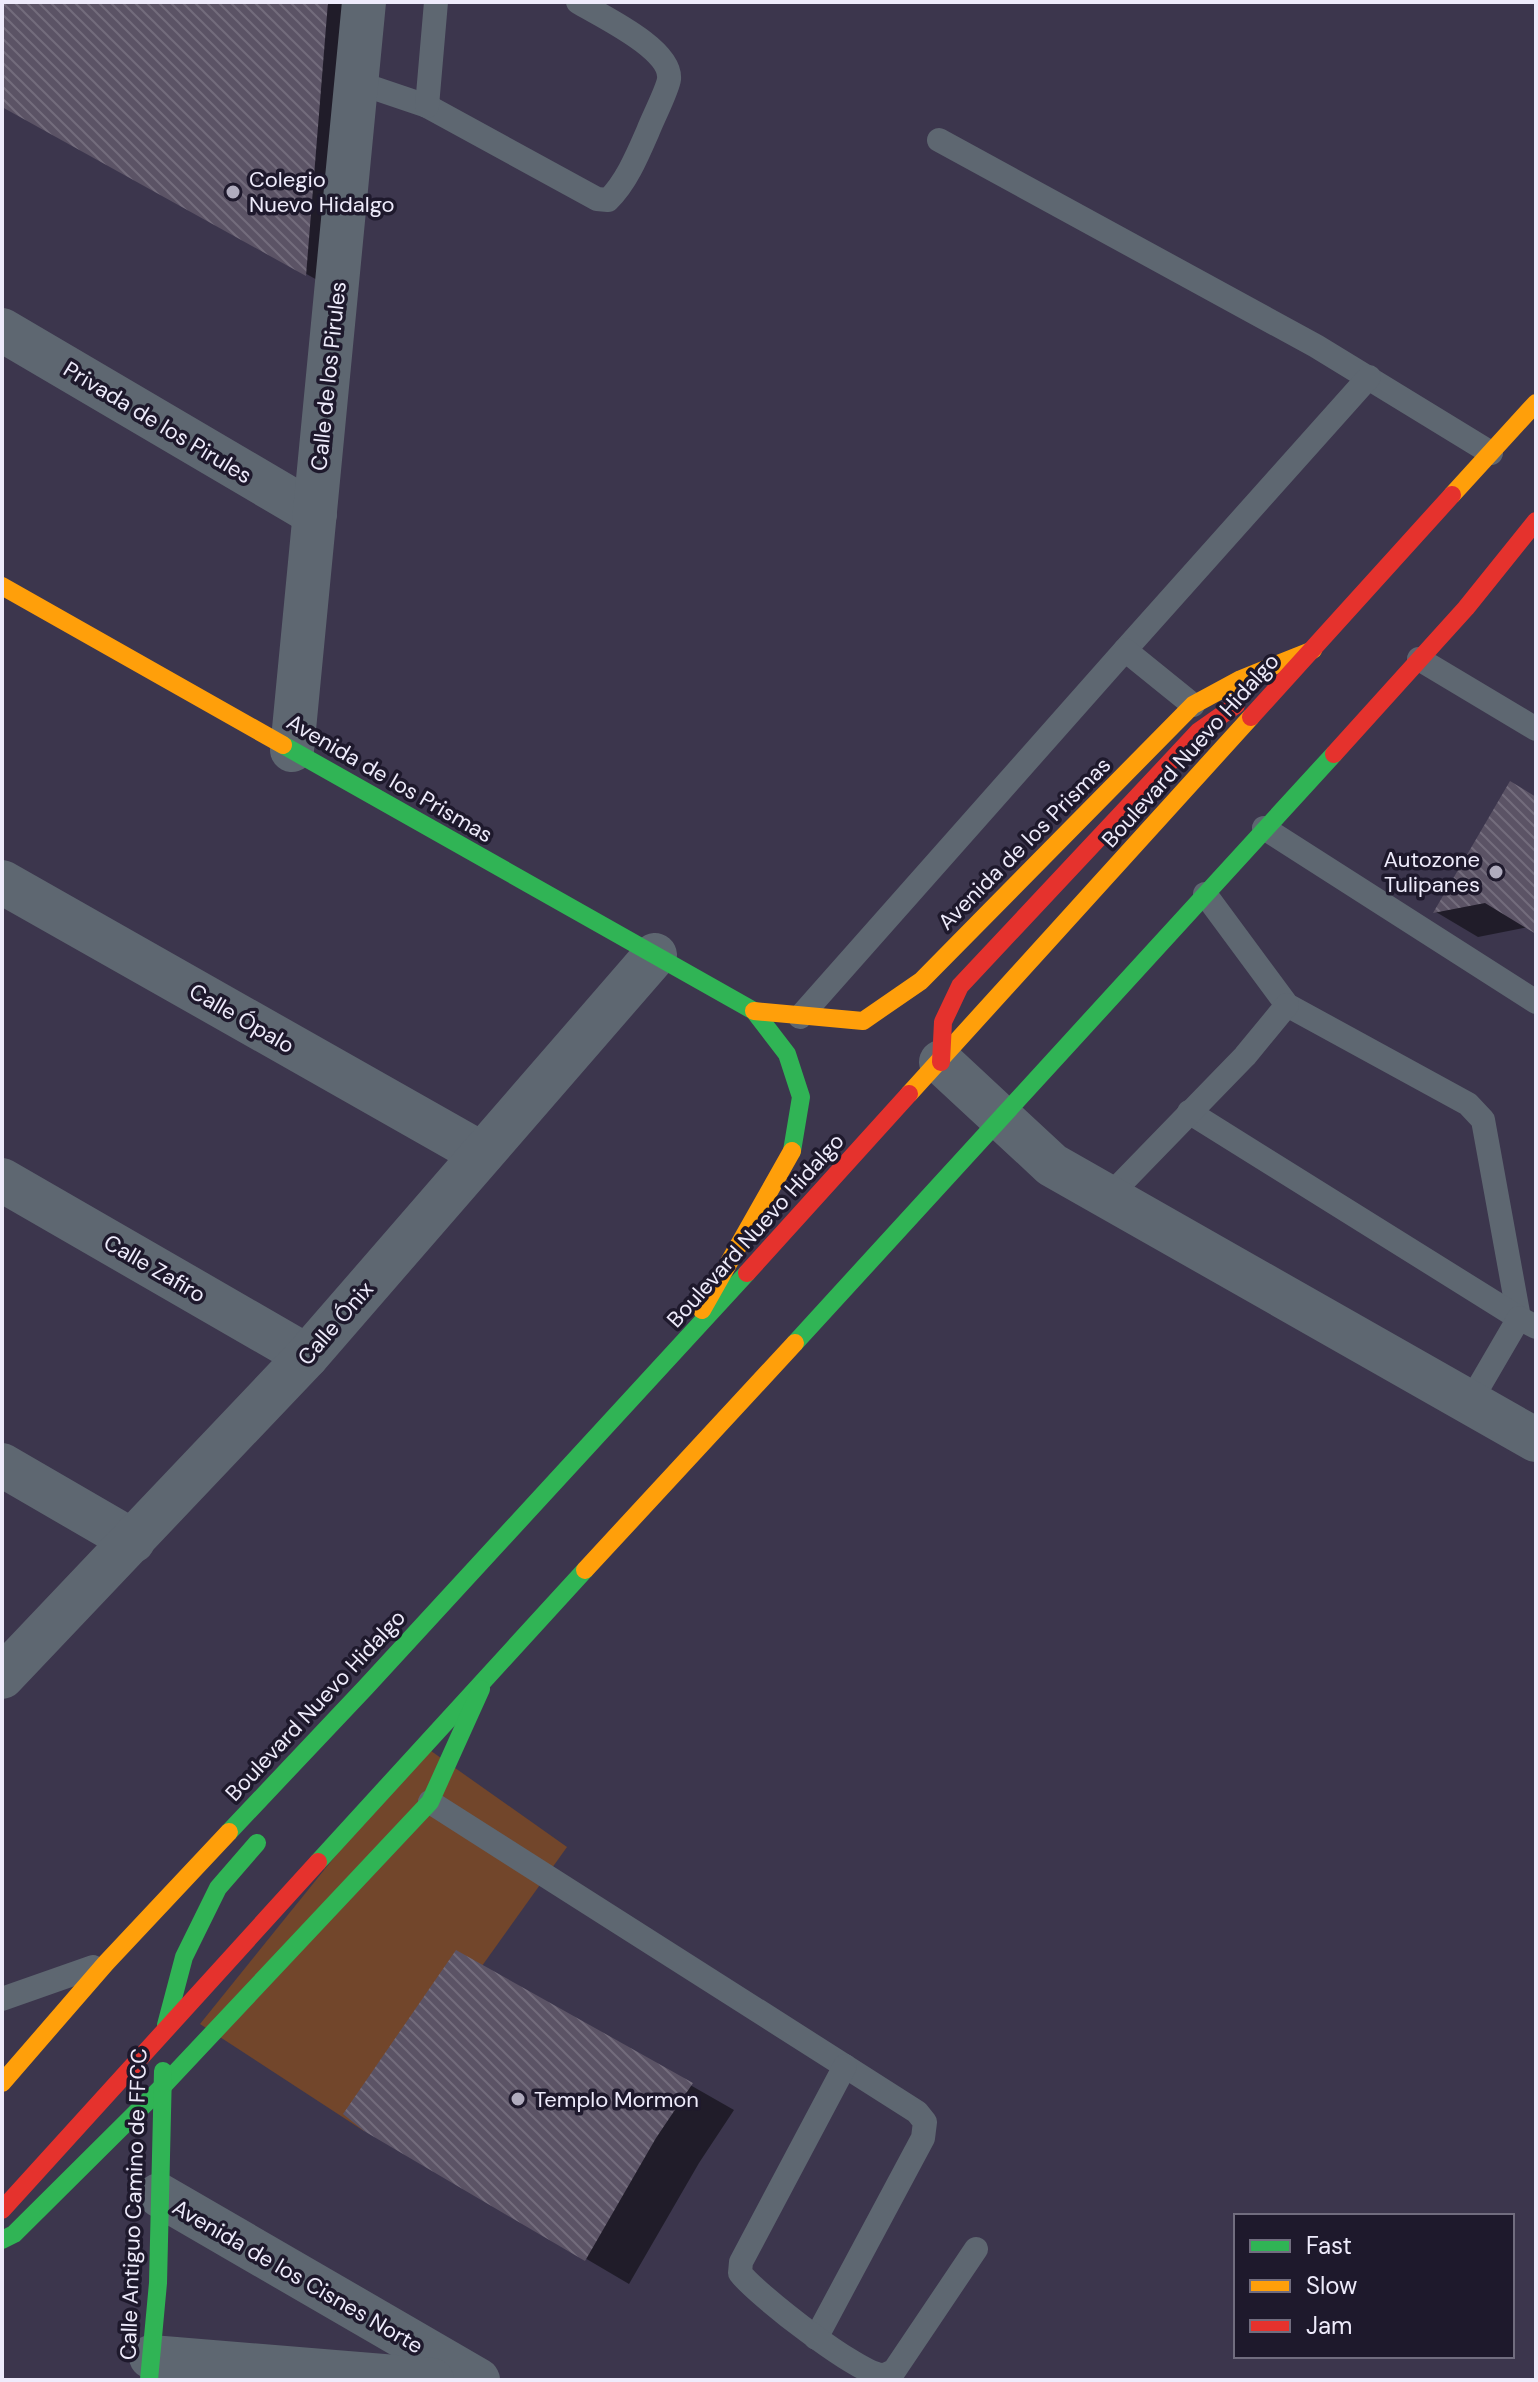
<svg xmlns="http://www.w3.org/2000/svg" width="1538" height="2382" viewBox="0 0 1538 2382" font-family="'DM Sans',sans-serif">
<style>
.park{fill:#72462b}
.shadow{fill:#0007}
.building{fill:url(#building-back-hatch)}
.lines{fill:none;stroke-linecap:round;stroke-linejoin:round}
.lane{stroke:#5e6771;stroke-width:24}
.street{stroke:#5e6771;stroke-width:44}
.fast{stroke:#30b455;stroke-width:18}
.slow{stroke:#ff9f0a;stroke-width:18}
.jam{stroke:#e5322d;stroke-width:18}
.poi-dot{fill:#b0acbe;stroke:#1e192c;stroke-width:3}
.labels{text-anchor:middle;stroke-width:7;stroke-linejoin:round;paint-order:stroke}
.poi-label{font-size:22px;fill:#eeebfb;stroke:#1e192c;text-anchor:start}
.street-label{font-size:22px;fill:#eeebfb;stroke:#1e192c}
</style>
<defs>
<pattern id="building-back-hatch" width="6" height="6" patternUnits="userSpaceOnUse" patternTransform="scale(2)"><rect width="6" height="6" fill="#5b5365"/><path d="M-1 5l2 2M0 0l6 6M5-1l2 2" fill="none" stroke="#736c7c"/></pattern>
</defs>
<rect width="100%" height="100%" fill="#3c364d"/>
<path class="park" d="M 424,1746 L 567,1847 L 364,2131 L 200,2024 Z"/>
<g class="shadow">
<path d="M 2,2 L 362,2 L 339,292 L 2,106 Z"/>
<path d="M 1536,799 L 1536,931 L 1528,927 L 1478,937 L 1436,912 Z"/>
<path d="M 457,1952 L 734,2110 L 699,2163 L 629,2284 L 366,2129 Z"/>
</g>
<g class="building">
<path d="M 2,2 L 328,2 L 306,276 L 2,107 Z"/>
<path d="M 1510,781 L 1536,797 L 1536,934 L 1485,903 L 1433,913 Z"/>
<path d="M 456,1950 L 693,2083 L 656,2138 L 585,2261 L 364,2131 L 343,2114 Z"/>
</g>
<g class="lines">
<g class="lane">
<path d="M 356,82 L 427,106 L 597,199 L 608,200 C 626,183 638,154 648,131 C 652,120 668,89 669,79 C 672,49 601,16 578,2"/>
<path d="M 427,106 L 436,2"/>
<path d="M 939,140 L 1316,346 L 1491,453"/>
<path d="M 1125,650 L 1369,377"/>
<path d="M 1419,659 L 1536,729"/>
<path d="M 1264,828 L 1536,1002"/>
<path d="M 1205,894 L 1287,1005 L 1468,1104 L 1483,1120 L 1519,1318"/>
<path d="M 800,1017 L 1125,650 L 1193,705"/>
<path d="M 1189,1112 L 1519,1318"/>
<path d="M 1108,1197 L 1245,1056 L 1287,1005"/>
<path d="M 1470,1402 L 1519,1318 L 1536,1327"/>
<path d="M 430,1802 L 917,2112 L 925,2122 L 923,2138 L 816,2338"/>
<path d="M 2,1999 L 93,1967"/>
<path d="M 845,2066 L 741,2262 L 740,2273 C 756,2294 858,2374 882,2375 C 886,2375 890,2372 894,2371 L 976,2249"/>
</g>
<g class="street">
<path d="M 2,330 L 315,514"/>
<path d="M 292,750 L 364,2"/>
<path d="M 2,882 L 482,1154"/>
<path d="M 941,1062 L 1052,1165 L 1536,1440"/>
<path d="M 2,1180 L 307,1356"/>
<path d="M 2,1465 L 133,1541"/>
<path d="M 2,1677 L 307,1356 L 655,955"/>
<path d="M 159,2195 L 478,2380"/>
<path d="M 151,2357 L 432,2380"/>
</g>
<g class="fast">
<path d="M 283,745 L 754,1011 L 787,1054 L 801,1097 L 792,1151"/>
<path d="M 795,1343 L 1334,754"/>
<path d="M 229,1832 L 366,1687 L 747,1273"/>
<path d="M 318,1862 L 585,1570"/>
<path d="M 166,2025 L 184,1957 L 218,1888 L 257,1843"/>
<path d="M 2,2240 L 14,2234 L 163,2086 L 430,1802 L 481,1689"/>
<path d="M 149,2380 L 158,2283 L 163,2071"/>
</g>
<g class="slow">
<path d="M 1452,495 L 1536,403"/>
<path d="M 2,586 L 283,745"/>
<path d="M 754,1011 L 863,1021 L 921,981 L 1193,705 L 1241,679 L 1313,650"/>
<path d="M 909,1094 L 1251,717"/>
<path d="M 702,1310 L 792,1151"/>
<path d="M 585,1570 L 795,1343"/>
<path d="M 2,2083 L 106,1963 L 229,1832"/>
</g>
<g class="jam">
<path d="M 1251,717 L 1452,495"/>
<path d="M 1334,754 L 1466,608 L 1536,521"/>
<path d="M 941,1062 L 943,1022 L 960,986 L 1199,731 L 1236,705"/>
<path d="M 747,1273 L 909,1094"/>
<path d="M 2,2210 L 318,1862"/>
</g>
</g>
<g class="poi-dot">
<circle cx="233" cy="192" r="8"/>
<circle cx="1496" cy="872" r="8"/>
<circle cx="518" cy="2099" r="8"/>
</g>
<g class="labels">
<g class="poi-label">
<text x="249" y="187">Colegio<tspan x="249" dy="25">Nuevo Hidalgo</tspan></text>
<text x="1480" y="867" text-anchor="end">Autozone<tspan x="1480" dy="25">Tulipanes</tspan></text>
<text x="534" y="2107">Templo Mormon</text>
</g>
<g class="street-label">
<text transform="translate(328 376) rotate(-84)" y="8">Calle de los Pirules</text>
<text transform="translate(158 422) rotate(31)" y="8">Privada de los Pirules</text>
<text transform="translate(1190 750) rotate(-48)" y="8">Boulevard Nuevo Hidalgo</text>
<text transform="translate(390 778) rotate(30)" y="8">Avenida de los Prismas</text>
<text transform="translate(1024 843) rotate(-45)" y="8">Avenida de los Prismas</text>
<text transform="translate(242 1018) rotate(30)" y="8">Calle Ópalo</text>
<text transform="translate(755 1230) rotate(-48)" y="8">Boulevard Nuevo Hidalgo</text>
<text transform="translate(155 1268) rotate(30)" y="8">Calle Zafiro</text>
<text transform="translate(335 1323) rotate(-49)" y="8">Calle Ónix</text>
<text transform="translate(315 1705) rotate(-47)" y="8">Boulevard Nuevo Hidalgo</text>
<text transform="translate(133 2204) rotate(-88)" y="8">Calle Antiguo Camino de FFCC</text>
<text transform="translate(298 2276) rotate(30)" y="8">Avenida de los Cisnes Norte</text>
</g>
</g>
<rect width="1538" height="2382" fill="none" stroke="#eeebfb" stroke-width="8"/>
<rect x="1234" y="2214" width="280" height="144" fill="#1e192c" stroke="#716d7f" stroke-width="2"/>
<rect x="1250" y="2240" width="40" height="12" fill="#30b455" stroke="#716d7f" stroke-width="2"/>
<text x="1306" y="2254" font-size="24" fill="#eeebfb">Fast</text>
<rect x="1250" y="2280" width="40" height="12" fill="#ff9f0a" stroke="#716d7f" stroke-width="2"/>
<text x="1306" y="2294" font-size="24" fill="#eeebfb">Slow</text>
<rect x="1250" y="2320" width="40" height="12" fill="#e5322d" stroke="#716d7f" stroke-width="2"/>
<text x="1306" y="2334" font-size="24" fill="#eeebfb">Jam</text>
</svg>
